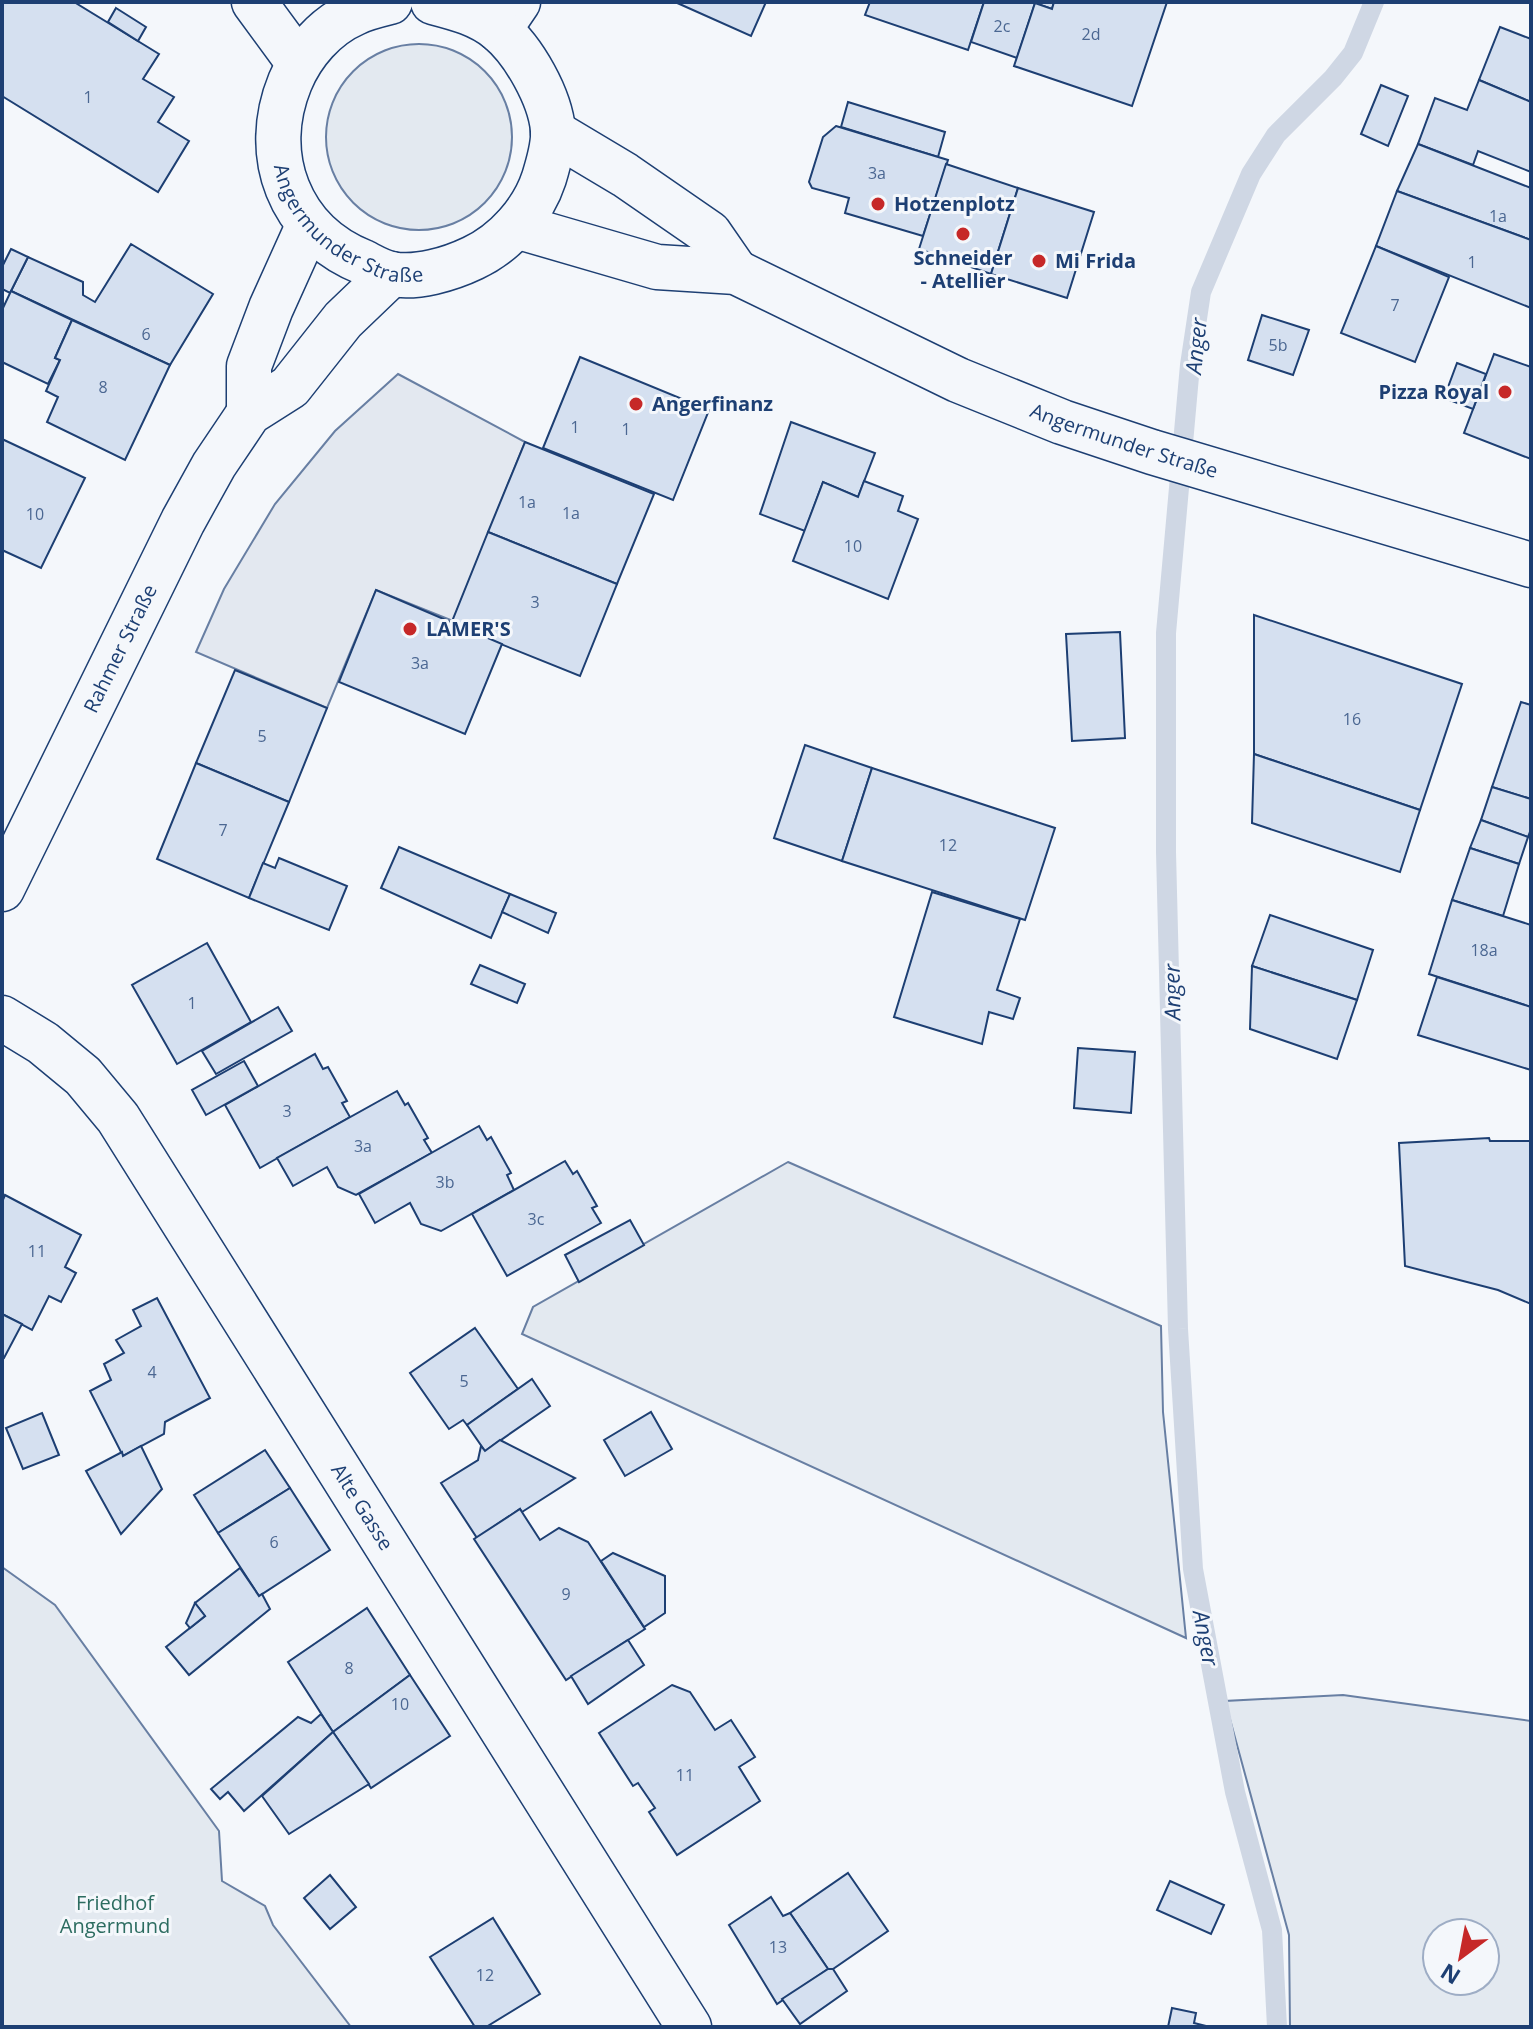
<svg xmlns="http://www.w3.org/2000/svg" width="1533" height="2029" viewBox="0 0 1533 2029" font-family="'Open Sans',sans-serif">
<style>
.green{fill:#e3e9f0;stroke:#687fa3;stroke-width:2;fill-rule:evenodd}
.parking{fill:#e3e8f0;stroke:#687fa3;stroke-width:2}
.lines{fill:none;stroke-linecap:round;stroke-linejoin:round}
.stream{stroke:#cfd7e4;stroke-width:20}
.building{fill:#d5e0f0;stroke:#1d3f73;stroke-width:2}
.street-casing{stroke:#1d3f73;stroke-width:47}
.secondary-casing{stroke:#1d3f73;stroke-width:47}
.street{stroke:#f4f7fb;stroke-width:44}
.secondary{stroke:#f4f7fb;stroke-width:44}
.poi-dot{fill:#c62828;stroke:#f4f7fb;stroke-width:3}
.labels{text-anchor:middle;stroke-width:6;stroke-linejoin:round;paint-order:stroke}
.number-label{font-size:16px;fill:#4b6792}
.poi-label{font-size:20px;font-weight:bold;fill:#1d3f73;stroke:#f4f7fb;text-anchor:start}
.street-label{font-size:20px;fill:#1d3f73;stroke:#f4f7fb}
.park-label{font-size:20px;fill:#2c6c60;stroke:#f4f7fb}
.water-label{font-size:22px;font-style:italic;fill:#1d3f73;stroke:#f4f7fb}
</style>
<rect width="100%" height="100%" fill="#f4f7fb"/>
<g class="green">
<circle cx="419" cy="137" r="93"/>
<path d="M 788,1162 L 1161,1326 L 1163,1412 L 1186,1638 L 522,1334 L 533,1307 Z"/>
<path d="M 2,1567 L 55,1605 L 219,1831 L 222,1881 L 265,1906 L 273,1925 L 351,2027 L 2,2027 Z"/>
<path d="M 1343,1695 L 1531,1721 L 1531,2027 L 1290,2027 L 1289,1935 L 1225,1701 ZM 1437,1933 L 1485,1933 L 1485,1981 L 1437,1981 Z"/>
</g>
<path class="parking" d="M 398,374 L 525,442 L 453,621 L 376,590 L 327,708 L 196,652 L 224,589 L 275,504 L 335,431 Z"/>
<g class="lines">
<path class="stream" d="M 1277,2027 L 1272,1930 L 1235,1792 L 1193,1569 L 1178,1329 L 1166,852 L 1166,633 L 1190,365 L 1201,292 L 1251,174 L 1276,135 L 1333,78 L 1353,53 L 1374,2"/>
</g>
<g class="building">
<path d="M 2,2 L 74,2 L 159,54 L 143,79 L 174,97 L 158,122 L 189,141 L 158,192 L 2,96 Z"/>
<path d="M 675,2 L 766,2 L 751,36 Z"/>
<path d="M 870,2 L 984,2 L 968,50 L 865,15 Z"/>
<path d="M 984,2 L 1054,2 L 1052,9 L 1035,3 L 1017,58 L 971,42 Z"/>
<path d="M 1054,2 L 1167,2 L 1132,106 L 1014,66 L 1035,3 L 1052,9 Z"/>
<path d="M 116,8 L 146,27 L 138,41 L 108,22 Z"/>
<path d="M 1500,27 L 1531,39 L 1531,102 L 1479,80 Z"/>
<path d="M 1479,80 L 1531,102 L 1531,172 L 1478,151 L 1473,165 L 1418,144 L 1435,98 L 1467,110 Z"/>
<path d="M 1381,85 L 1408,96 L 1388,146 L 1361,134 Z"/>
<path d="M 848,102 L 945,132 L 938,157 L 841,127 Z"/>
<path d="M 836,126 L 948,160 L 923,236 L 845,213 L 849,198 L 812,188 L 809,182 L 823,137 Z"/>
<path d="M 1418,144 L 1531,188 L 1531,240 L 1397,191 Z"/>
<path d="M 946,164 L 1018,188 L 991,274 L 919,249 Z"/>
<path d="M 1018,188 L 1094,212 L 1067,298 L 991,274 Z"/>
<path d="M 1397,191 L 1531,240 L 1531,308 L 1376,246 Z"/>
<path d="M 131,244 L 213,294 L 170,365 L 11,291 L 28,257 L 83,282 L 83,295 L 95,302 Z"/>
<path d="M 1376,246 L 1449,277 L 1415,362 L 1341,333 Z"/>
<path d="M 11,249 L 28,257 L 10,293 L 2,289 L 2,267 Z"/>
<path d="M 11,291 L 72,320 L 55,358 L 60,360 L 48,384 L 2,362 L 2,310 Z"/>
<path d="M 1262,315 L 1309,330 L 1293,375 L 1248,360 Z"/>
<path d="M 72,320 L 170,365 L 125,460 L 47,422 L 58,397 L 46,391 L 60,360 L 55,358 Z"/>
<path d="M 1494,354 L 1531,367 L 1531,459 L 1464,433 Z"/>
<path d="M 580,357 L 709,410 L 673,500 L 543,448 Z"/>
<path d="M 1457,363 L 1486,374 L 1473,409 L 1444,398 Z"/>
<path d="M 791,422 L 875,453 L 858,497 L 823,482 L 805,531 L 760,514 Z"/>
<path d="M 2,439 L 85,478 L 41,568 L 2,550 Z"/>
<path d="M 525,442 L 654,494 L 617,584 L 488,532 Z"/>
<path d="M 864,481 L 903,496 L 898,511 L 918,519 L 888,599 L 793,561 L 823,482 L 858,497 Z"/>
<path d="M 488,532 L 617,584 L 580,676 L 451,624 Z"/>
<path d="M 376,590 L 502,644 L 465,734 L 339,682 Z"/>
<path d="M 1254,615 L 1462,684 L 1420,810 L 1254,754 Z"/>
<path d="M 1120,632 L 1125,738 L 1072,741 L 1066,634 Z"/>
<path d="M 235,670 L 327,708 L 289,802 L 196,763 Z"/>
<path d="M 1521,702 L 1531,705 L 1531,799 L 1492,787 Z"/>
<path d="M 805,745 L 872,768 L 842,861 L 774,838 Z"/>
<path d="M 1254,754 L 1420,810 L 1400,872 L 1252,823 Z"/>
<path d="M 196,763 L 289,802 L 249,898 L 157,859 Z"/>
<path d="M 872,768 L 1055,828 L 1025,920 L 842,861 Z"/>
<path d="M 1492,787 L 1531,799 L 1531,829 L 1528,837 L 1481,820 Z"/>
<path d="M 1481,820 L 1528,837 L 1519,864 L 1470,848 Z"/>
<path d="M 399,847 L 510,894 L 491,938 L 381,888 Z"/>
<path d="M 1470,848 L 1519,864 L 1503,916 L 1452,900 Z"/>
<path d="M 279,858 L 347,886 L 329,930 L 249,898 L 263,863 L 275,868 Z"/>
<path d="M 932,892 L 1020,919 L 997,990 L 1020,998 L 1013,1019 L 989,1012 L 982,1044 L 894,1017 Z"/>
<path d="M 510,894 L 556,913 L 548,933 L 502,912 Z"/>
<path d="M 1452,900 L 1531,925 L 1531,1007 L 1429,974 Z"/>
<path d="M 1270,915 L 1373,950 L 1357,1000 L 1252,966 Z"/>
<path d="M 207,943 L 251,1022 L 177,1064 L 132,985 Z"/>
<path d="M 480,965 L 525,984 L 517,1003 L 471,984 Z"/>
<path d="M 1252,966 L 1357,1000 L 1337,1059 L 1250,1029 Z"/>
<path d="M 1437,977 L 1531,1007 L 1531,1070 L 1418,1035 Z"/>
<path d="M 278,1007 L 292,1031 L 216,1074 L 202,1051 Z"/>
<path d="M 1078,1048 L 1135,1052 L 1131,1113 L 1074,1108 Z"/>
<path d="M 315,1054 L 323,1069 L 328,1067 L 347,1101 L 342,1103 L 350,1117 L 260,1168 L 225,1105 Z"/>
<path d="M 244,1061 L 258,1086 L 206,1115 L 192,1090 Z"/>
<path d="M 397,1091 L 405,1105 L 408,1103 L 428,1138 L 424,1140 L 432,1153 L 356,1195 L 338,1187 L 327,1167 L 293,1186 L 277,1158 Z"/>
<path d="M 479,1126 L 487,1140 L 491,1137 L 511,1173 L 507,1175 L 514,1190 L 441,1231 L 421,1224 L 410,1203 L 375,1223 L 359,1194 Z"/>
<path d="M 1489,1138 L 1490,1141 L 1531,1141 L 1531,1304 L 1498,1290 L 1405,1266 L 1399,1143 Z"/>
<path d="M 565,1161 L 573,1174 L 577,1171 L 597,1206 L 592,1208 L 601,1223 L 507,1276 L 472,1214 Z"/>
<path d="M 5,1195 L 81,1235 L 65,1267 L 76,1273 L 61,1302 L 49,1296 L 32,1330 L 2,1314 L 2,1202 Z"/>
<path d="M 630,1220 L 644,1245 L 579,1282 L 565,1255 Z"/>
<path d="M 157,1298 L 210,1398 L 165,1422 L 164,1434 L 123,1456 L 90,1391 L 111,1380 L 104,1364 L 124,1353 L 116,1340 L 141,1326 L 133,1310 Z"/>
<path d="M 2,1314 L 22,1324 L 4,1358 L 2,1357 Z"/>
<path d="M 475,1328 L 518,1389 L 467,1425 L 463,1420 L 449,1429 L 410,1373 Z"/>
<path d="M 532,1379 L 550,1406 L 485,1451 L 467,1425 Z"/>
<path d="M 651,1412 L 672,1449 L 625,1476 L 604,1440 Z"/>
<path d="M 42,1413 L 59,1455 L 23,1469 L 6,1428 Z"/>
<path d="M 500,1440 L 575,1478 L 522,1512 L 520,1509 L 477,1538 L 441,1483 L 478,1460 L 481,1446 L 485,1451 Z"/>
<path d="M 141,1446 L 162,1489 L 121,1534 L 86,1471 L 122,1452 L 123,1456 Z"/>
<path d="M 265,1450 L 290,1488 L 218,1533 L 194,1495 Z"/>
<path d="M 290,1488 L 330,1550 L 259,1596 L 218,1533 Z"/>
<path d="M 520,1509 L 540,1540 L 559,1528 L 588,1542 L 645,1629 L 566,1680 L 474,1539 Z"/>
<path d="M 613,1553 L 665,1576 L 665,1613 L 644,1627 L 601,1561 Z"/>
<path d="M 240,1568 L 259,1596 L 262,1594 L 270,1609 L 189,1675 L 166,1647 L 205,1616 L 195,1603 Z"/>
<path d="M 195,1603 L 205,1616 L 190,1628 L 186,1623 Z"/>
<path d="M 367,1608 L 410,1675 L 333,1732 L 288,1662 Z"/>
<path d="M 628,1640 L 644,1665 L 588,1704 L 571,1676 Z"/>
<path d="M 410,1675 L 450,1736 L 371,1788 L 333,1732 Z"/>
<path d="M 672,1685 L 690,1692 L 715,1730 L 731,1720 L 755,1757 L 739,1767 L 760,1801 L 677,1855 L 649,1812 L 655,1808 L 638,1783 L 633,1786 L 599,1733 Z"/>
<path d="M 321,1714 L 333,1732 L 244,1811 L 228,1792 L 220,1799 L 211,1789 L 298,1717 L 311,1723 Z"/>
<path d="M 333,1732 L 369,1784 L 289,1834 L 262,1796 Z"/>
<path d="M 848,1873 L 888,1931 L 833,1969 L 828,1969 L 790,1913 Z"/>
<path d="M 330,1875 L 356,1907 L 330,1929 L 304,1898 Z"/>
<path d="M 1170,1881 L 1224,1905 L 1211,1934 L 1157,1910 Z"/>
<path d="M 771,1897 L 783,1916 L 790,1913 L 828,1969 L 777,2004 L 729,1925 Z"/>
<path d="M 493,1918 L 540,1994 L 486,2027 L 475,2027 L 430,1957 Z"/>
<path d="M 828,1969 L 833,1969 L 847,1991 L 800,2024 L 782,1999 Z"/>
<path d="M 1172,2008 L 1196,2013 L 1194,2023 L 1210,2027 L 1168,2027 Z"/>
</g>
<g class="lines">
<g class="street-casing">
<g id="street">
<path d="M 499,30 L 518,2"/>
<path id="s1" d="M 2,1018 L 43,1043 L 83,1076 L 118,1118 L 689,2027"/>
</g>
</g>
<g class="secondary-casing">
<g id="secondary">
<path d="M 254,2 L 298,62"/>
<path id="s2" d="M 390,2 C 378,5 365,8 355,13 C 325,26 302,53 290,82 C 260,155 289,232 363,262 C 371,266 381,272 391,274 C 417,279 450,269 473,258 C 505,243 533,212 544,178 C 548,165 554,144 553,130 C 550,97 524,51 499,30 C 480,14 456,8 433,2"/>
<path d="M 553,132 L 625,175 L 709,233 L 736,272"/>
<path id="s3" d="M 516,226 L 657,267 L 736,272 L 958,380 L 1062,422 L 1152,452 L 1531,565"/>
<path d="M 249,413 L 249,366 L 271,308 L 308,226"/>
<path id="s4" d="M 2,889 L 183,521 L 214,465 L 249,413 L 290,387 L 343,320 L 391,274"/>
</g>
</g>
<use href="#street" class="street"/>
<use href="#secondary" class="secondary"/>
</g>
<g class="poi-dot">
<circle cx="878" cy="204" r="8"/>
<circle cx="963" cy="234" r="8"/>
<circle cx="1039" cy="261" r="8"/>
<circle cx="1505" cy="392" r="8"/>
<circle cx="636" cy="404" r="8"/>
<circle cx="410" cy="629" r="8"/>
</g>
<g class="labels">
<g class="number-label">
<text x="1002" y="32">2c</text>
<text x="1091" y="40">2d</text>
<text x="88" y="103">1</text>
<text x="877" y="179">3a</text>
<text x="1498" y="222">1a</text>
<text x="1472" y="268">1</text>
<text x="1395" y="311">7</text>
<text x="146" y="340">6</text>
<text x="1278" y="351">5b</text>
<text x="103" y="393">8</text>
<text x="575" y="433">1</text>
<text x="626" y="435">1</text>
<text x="527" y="508">1a</text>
<text x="571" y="519">1a</text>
<text x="35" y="520">10</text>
<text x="853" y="552">10</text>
<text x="535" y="608">3</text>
<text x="420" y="669">3a</text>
<text x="1352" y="725">16</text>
<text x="262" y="742">5</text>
<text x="223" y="836">7</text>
<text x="948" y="851">12</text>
<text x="1484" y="956">18a</text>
<text x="192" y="1009">1</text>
<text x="287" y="1117">3</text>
<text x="363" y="1152">3a</text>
<text x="445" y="1188">3b</text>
<text x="536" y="1225">3c</text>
<text x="37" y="1257">11</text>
<text x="152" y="1378">4</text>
<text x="464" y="1387">5</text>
<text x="274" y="1548">6</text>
<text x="566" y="1600">9</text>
<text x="349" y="1674">8</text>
<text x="400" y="1710">10</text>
<text x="685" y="1781">11</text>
<text x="778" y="1953">13</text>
<text x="485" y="1981">12</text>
</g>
<g class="poi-label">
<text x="894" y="211">Hotzenplotz</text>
<text x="963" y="265" text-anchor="middle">Schneider<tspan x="963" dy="23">- Atellier</tspan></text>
<text x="1055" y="268">Mi Frida</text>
<text x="1489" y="399" text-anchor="end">Pizza Royal</text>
<text x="652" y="411">Angerfinanz</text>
<text x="426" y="636">LAMER'S</text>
</g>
<g class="street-label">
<text dy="7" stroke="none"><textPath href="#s2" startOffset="316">Angermunder Straße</textPath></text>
<text dy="7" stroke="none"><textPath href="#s3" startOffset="650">Angermunder Straße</textPath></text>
<text dy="7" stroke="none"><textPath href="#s4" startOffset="268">Rahmer Straße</textPath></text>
<text dy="7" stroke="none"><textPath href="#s1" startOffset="614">Alte Gasse</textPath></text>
</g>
<g class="park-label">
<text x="115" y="1910">Friedhof<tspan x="115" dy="23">Angermund</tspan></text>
</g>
<g class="water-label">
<text transform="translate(1196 346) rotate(-84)" y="8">Anger</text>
<text transform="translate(1172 992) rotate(-91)" y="8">Anger</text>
<text transform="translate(1206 1638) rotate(79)" y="8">Anger</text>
</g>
</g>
<rect width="1533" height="2029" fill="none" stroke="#1d3f73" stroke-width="8"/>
<g transform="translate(1461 1957) rotate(212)"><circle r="38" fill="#f4f7fb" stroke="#9eadc5" stroke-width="2"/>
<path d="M0-6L14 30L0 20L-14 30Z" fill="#c62828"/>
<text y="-12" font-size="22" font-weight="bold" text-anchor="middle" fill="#1d3f73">N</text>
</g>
</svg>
